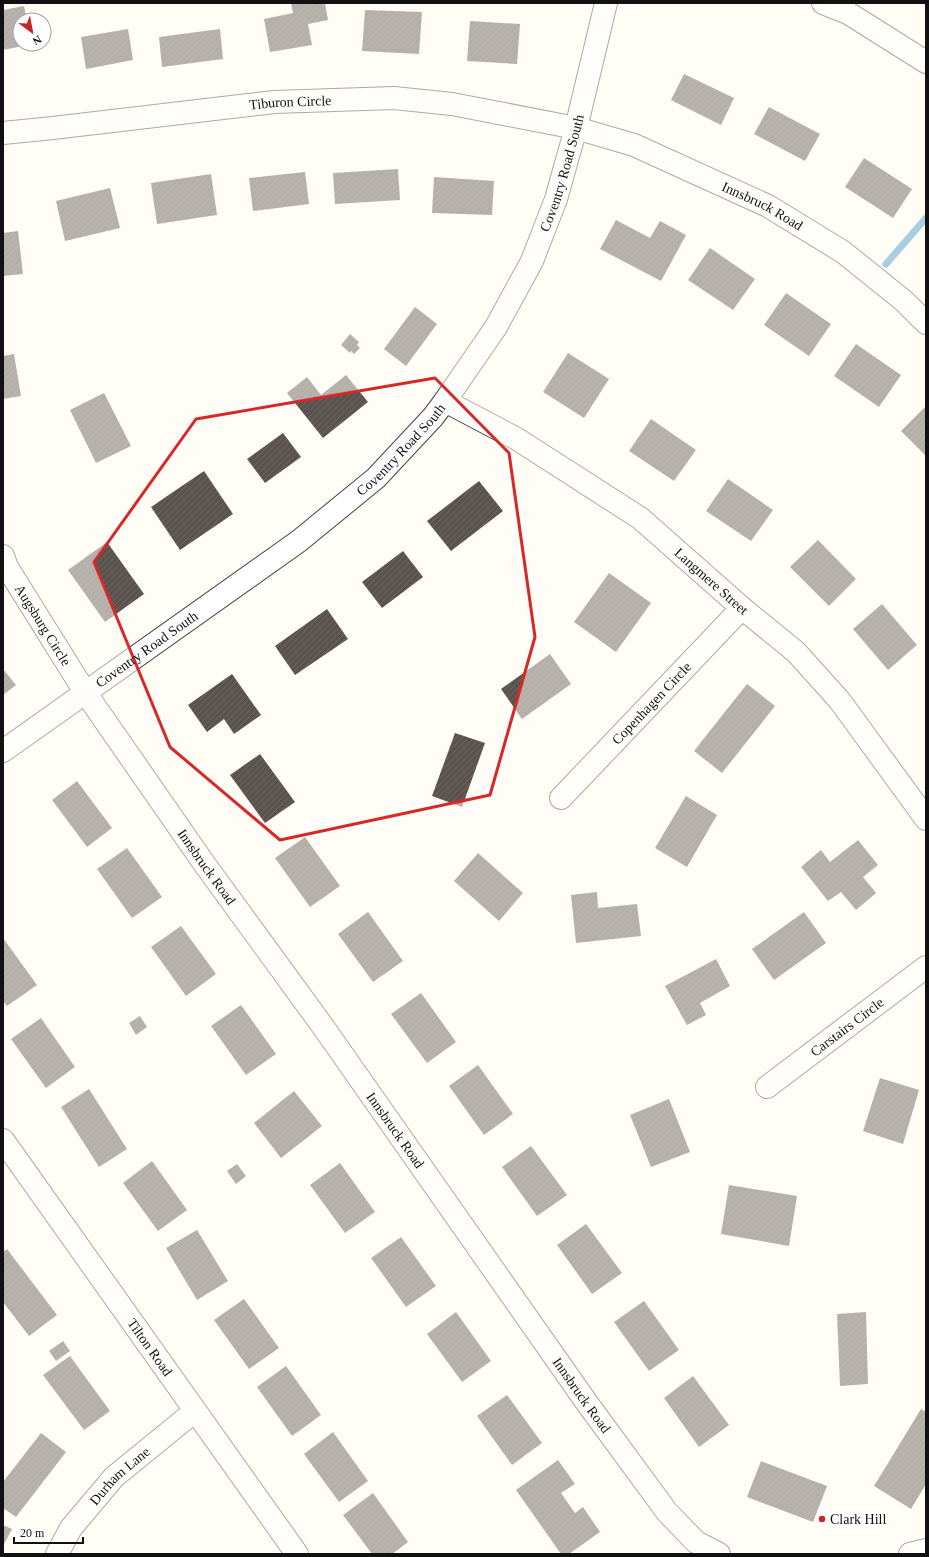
<svg xmlns="http://www.w3.org/2000/svg" width="929" height="1557" viewBox="0 0 929 1557" font-family="Georgia,serif">
<style>
.lines{fill:none;stroke-linecap:round;stroke-linejoin:round}
.stream{stroke:#3f96cf;stroke-width:7}
.building{fill:url(#building-hatch)}
.street-casing{stroke:#444;stroke-width:24}
.street{stroke:#fff;stroke-width:22}
.marked{fill:none;stroke:#d62828;stroke-width:3;stroke-linejoin:round}
.poi-dot{fill:#c4262e;stroke:#fff;stroke-width:1.5}
.labels{text-anchor:middle;stroke-width:4;stroke-linejoin:round;paint-order:stroke}
.street-label{font-size:14px;fill:#111;stroke:#fff}
.poi-label{font-size:14px;fill:#111;stroke:#fff;text-anchor:start}
</style>
<defs>
<pattern id="building-hatch" width="6" height="6" patternUnits="userSpaceOnUse"><rect width="6" height="6" fill="#5a524d"/><path d="M-1 1l2-2M0 6l6-6M5 7l2-2" fill="none" stroke="#6d6662"/></pattern>
</defs>
<rect width="100%" height="100%" fill="#fffdf5"/>
<g class="lines">
<path class="stream" d="M 886,264 L 926,218"/>
</g>
<g class="building">
<path d="M 291,3 L 325,3 L 328,20 L 308,24 L 312,45 L 270,52 L 264,19 L 293,13 Z"/>
<path d="M 24,6 L 27,20 L 20,20 L 20,44 L 28,45 L 3,50 L 3,10 Z"/>
<path d="M 365,10 L 422,12 L 419,54 L 362,51 Z"/>
<path d="M 470,21 L 520,24 L 517,64 L 467,61 Z"/>
<path d="M 128,29 L 133,60 L 86,69 L 81,37 Z"/>
<path d="M 220,29 L 223,59 L 162,67 L 159,37 Z"/>
<path d="M 684,74 L 734,98 L 721,125 L 671,100 Z"/>
<path d="M 769,107 L 820,134 L 805,161 L 754,134 Z"/>
<path d="M 864,158 L 912,189 L 893,218 L 845,187 Z"/>
<path d="M 398,169 L 400,200 L 335,204 L 333,173 Z"/>
<path d="M 305,172 L 309,204 L 253,211 L 249,178 Z"/>
<path d="M 211,174 L 217,215 L 157,224 L 151,183 Z"/>
<path d="M 434,177 L 494,181 L 492,215 L 432,213 Z"/>
<path d="M 110,188 L 120,228 L 65,241 L 56,201 Z"/>
<path d="M 616,220 L 650,238 L 660,221 L 686,235 L 661,281 L 600,249 Z"/>
<path d="M 18,231 L 23,274 L 3,276 L 3,233 Z"/>
<path d="M 710,248 L 755,279 L 733,310 L 688,280 Z"/>
<path d="M 786,293 L 831,324 L 809,356 L 764,325 Z"/>
<path d="M 415,307 L 437,324 L 406,366 L 384,349 Z"/>
<path d="M 350,334 L 359,342 L 357,345 L 360,348 L 354,354 L 351,351 L 350,353 L 341,345 Z"/>
<path d="M 856,344 L 901,375 L 879,407 L 834,376 Z"/>
<path d="M 568,353 L 609,379 L 584,418 L 543,392 Z"/>
<path d="M 14,354 L 21,396 L 3,399 L 3,356 Z"/>
<path d="M 346,375 L 368,402 L 323,438 L 287,393 L 307,377 L 321,395 Z"/>
<path d="M 104,393 L 131,446 L 96,463 L 70,410 Z"/>
<path d="M 926,406 L 926,456 L 901,431 Z"/>
<path d="M 651,419 L 696,450 L 674,481 L 629,451 Z"/>
<path d="M 283,433 L 301,457 L 265,483 L 247,459 Z"/>
<path d="M 204,471 L 233,514 L 180,550 L 151,507 Z"/>
<path d="M 728,479 L 773,510 L 751,541 L 706,511 Z"/>
<path d="M 479,481 L 503,511 L 451,551 L 427,521 Z"/>
<path d="M 818,540 L 856,579 L 829,606 L 790,567 Z"/>
<path d="M 107,542 L 144,594 L 105,622 L 68,570 Z"/>
<path d="M 403,551 L 423,577 L 382,608 L 362,582 Z"/>
<path d="M 609,573 L 651,603 L 616,652 L 574,622 Z"/>
<path d="M 882,604 L 917,645 L 888,670 L 853,629 Z"/>
<path d="M 327,609 L 348,639 L 295,675 L 275,646 Z"/>
<path d="M 550,654 L 571,684 L 522,719 L 501,689 Z"/>
<path d="M 3,669 L 16,685 L 3,695 Z"/>
<path d="M 232,674 L 261,715 L 234,734 L 224,719 L 207,732 L 188,705 Z"/>
<path d="M 747,684 L 775,706 L 722,773 L 694,751 Z"/>
<path d="M 455,733 L 485,743 L 462,807 L 432,796 Z"/>
<path d="M 260,754 L 295,802 L 265,823 L 230,775 Z"/>
<path d="M 77,781 L 112,828 L 87,847 L 52,800 Z"/>
<path d="M 686,796 L 717,815 L 687,867 L 655,848 Z"/>
<path d="M 305,837 L 340,886 L 310,907 L 275,858 Z"/>
<path d="M 858,840 L 878,865 L 863,877 L 876,893 L 856,910 L 841,892 L 828,901 L 801,867 L 821,850 L 830,862 Z"/>
<path d="M 127,848 L 162,897 L 132,918 L 97,869 Z"/>
<path d="M 478,853 L 523,893 L 499,921 L 454,881 Z"/>
<path d="M 597,892 L 598,908 L 637,904 L 641,936 L 576,943 L 571,895 Z"/>
<path d="M 368,912 L 403,961 L 373,982 L 338,934 Z"/>
<path d="M 804,912 L 826,943 L 774,980 L 752,949 Z"/>
<path d="M 181,926 L 216,974 L 186,996 L 151,947 Z"/>
<path d="M 3,938 L 37,985 L 7,1006 L 3,1001 Z"/>
<path d="M 716,959 L 730,986 L 700,1003 L 706,1015 L 687,1025 L 665,986 Z"/>
<path d="M 421,993 L 456,1042 L 427,1063 L 391,1014 Z"/>
<path d="M 241,1005 L 276,1054 L 246,1075 L 211,1026 Z"/>
<path d="M 140,1016 L 147,1027 L 136,1035 L 129,1023 Z"/>
<path d="M 41,1018 L 75,1067 L 46,1088 L 11,1039 Z"/>
<path d="M 478,1065 L 513,1114 L 484,1135 L 449,1086 Z"/>
<path d="M 880,1078 L 919,1090 L 903,1144 L 863,1131 Z"/>
<path d="M 89,1089 L 127,1149 L 99,1167 L 61,1107 Z"/>
<path d="M 294,1091 L 322,1126 L 281,1158 L 254,1123 Z"/>
<path d="M 669,1099 L 690,1152 L 651,1167 L 630,1115 Z"/>
<path d="M 531,1146 L 567,1195 L 537,1216 L 502,1167 Z"/>
<path d="M 152,1161 L 187,1210 L 158,1231 L 123,1183 Z"/>
<path d="M 340,1163 L 375,1212 L 345,1233 L 310,1185 Z"/>
<path d="M 237,1164 L 246,1176 L 236,1184 L 227,1171 Z"/>
<path d="M 729,1185 L 797,1196 L 789,1246 L 721,1234 Z"/>
<path d="M 586,1224 L 622,1273 L 592,1294 L 557,1245 Z"/>
<path d="M 197,1230 L 228,1281 L 197,1300 L 166,1248 Z"/>
<path d="M 401,1237 L 436,1286 L 406,1307 L 371,1258 Z"/>
<path d="M 7,1249 L 57,1315 L 29,1336 L 3,1302 L 3,1252 Z"/>
<path d="M 244,1299 L 279,1348 L 249,1369 L 214,1320 Z"/>
<path d="M 644,1301 L 679,1350 L 649,1371 L 614,1322 Z"/>
<path d="M 456,1312 L 491,1361 L 462,1382 L 427,1334 Z"/>
<path d="M 866,1312 L 868,1384 L 840,1386 L 837,1314 Z"/>
<path d="M 63,1341 L 70,1351 L 56,1361 L 49,1351 Z"/>
<path d="M 70,1356 L 110,1411 L 84,1430 L 43,1375 Z"/>
<path d="M 286,1366 L 321,1415 L 292,1436 L 257,1387 Z"/>
<path d="M 693,1376 L 729,1425 L 699,1447 L 664,1398 Z"/>
<path d="M 507,1395 L 542,1443 L 512,1465 L 477,1416 Z"/>
<path d="M 921,1409 L 926,1412 L 926,1484 L 911,1509 L 874,1486 Z"/>
<path d="M 333,1432 L 368,1481 L 339,1502 L 304,1454 Z"/>
<path d="M 41,1433 L 66,1452 L 16,1517 L 3,1508 L 3,1482 Z"/>
<path d="M 558,1460 L 575,1484 L 561,1493 L 575,1513 L 583,1507 L 600,1532 L 569,1554 L 561,1554 L 516,1490 Z"/>
<path d="M 761,1461 L 827,1486 L 813,1522 L 747,1497 Z"/>
<path d="M 373,1493 L 408,1542 L 392,1554 L 372,1554 L 343,1515 Z"/>
<path d="M 3,1525 L 12,1529 L 3,1546 Z"/>
</g>
<g class="lines">
<g class="street-casing">
<g id="street">
<path d="M 823,3 L 848,13 L 926,62"/>
<path id="s1" d="M 3,133 L 53,128 L 274,102 L 394,98 L 452,104 L 576,128 L 634,145 L 768,206 L 843,252 L 904,301 L 926,323"/>
<path id="s2" d="M 445,401 L 517,439 L 640,518 L 742,608 L 796,652 L 840,701 L 926,819"/>
<path id="s3" d="M 3,556 L 7,567 L 85,692 L 203,862 L 324,1028 L 587,1403 L 667,1512 L 696,1542 L 719,1554"/>
<path id="s4" d="M 3,751 L 299,541 L 376,478 L 433,417 L 445,401 L 496,327 L 532,261 L 556,199 L 576,128 L 606,3"/>
<path id="s5" d="M 561,798 L 742,608"/>
<path id="s6" d="M 767,1087 L 926,967"/>
<path id="s7" d="M 3,1140 L 297,1554"/>
<path id="s8" d="M 57,1554 L 71,1528 L 114,1477 L 195,1411"/>
<path d="M 910,1554 L 926,1550"/>
</g>
</g>
<use href="#street" class="street"/>
</g>
<path d="M0 0H929V1557H0ZM 435,378 L 509,453 L 535,637 L 490,795 L 280,840 L 170,747 L 94,562 L 196,419 Z" fill="#fffdf5" fill-opacity=".55" fill-rule="evenodd"/>
<path class="marked" d="M 435,378 L 509,453 L 535,637 L 490,795 L 280,840 L 170,747 L 94,562 L 196,419 Z"/>
<circle class="poi-dot" cx="822" cy="1519" r="4"/>
<g class="labels">
<g class="street-label">
<text dy="5" stroke="none"><textPath href="#s1" startOffset="289">Tiburon Circle</textPath></text>
<text dy="5" stroke="none"><textPath href="#s4" startOffset="824">Coventry Road South</textPath></text>
<text dy="5" stroke="none"><textPath href="#s1" startOffset="780">Innsbruck Road</textPath></text>
<text dy="5" stroke="none"><textPath href="#s4" startOffset="500">Coventry Road South</textPath></text>
<text dy="5" stroke="none"><textPath href="#s2" startOffset="323">Langmere Street</textPath></text>
<text dy="5" stroke="none"><textPath href="#s3" startOffset="80">Augsburg Circle</textPath></text>
<text dy="5" stroke="none"><textPath href="#s4" startOffset="176">Coventry Road South</textPath></text>
<text dy="5" stroke="none"><textPath href="#s5" startOffset="131">Copenhagen Circle</textPath></text>
<text dy="5" stroke="none"><textPath href="#s3" startOffset="372">Innsbruck Road</textPath></text>
<text dy="5" stroke="none"><textPath href="#s6" startOffset="100">Carstairs Circle</textPath></text>
<text dy="5" stroke="none"><textPath href="#s3" startOffset="696">Innsbruck Road</textPath></text>
<text dy="5" stroke="none"><textPath href="#s7" startOffset="254">Tilton Road</textPath></text>
<text dy="5" stroke="none"><textPath href="#s3" startOffset="1020">Innsbruck Road</textPath></text>
<text dy="5" stroke="none"><textPath href="#s8" startOffset="101">Durham Lane</textPath></text>
</g>
<g class="poi-label">
<text x="830" y="1524">Clark Hill</text>
</g>
</g>
<rect width="929" height="1557" fill="none" stroke="#111111" stroke-width="8"/>
<g transform="translate(32 32) rotate(148)"><circle r="19" fill="#ffffff" stroke="#a0a0a0"/>
<path d="M0-3L7 15L0 10L-7 15Z" fill="#c4262e"/>
<text y="-6" font-size="11" font-weight="bold" text-anchor="middle" fill="#111111">N</text>
</g>
<path d="M14 1537v6h69v-6" fill="none" stroke="#111111" stroke-width="2"/>
<text x="20" y="1537" font-size="12" fill="#111111" stroke="#ffffff" stroke-width="3" paint-order="stroke">20 m</text>
</svg>
